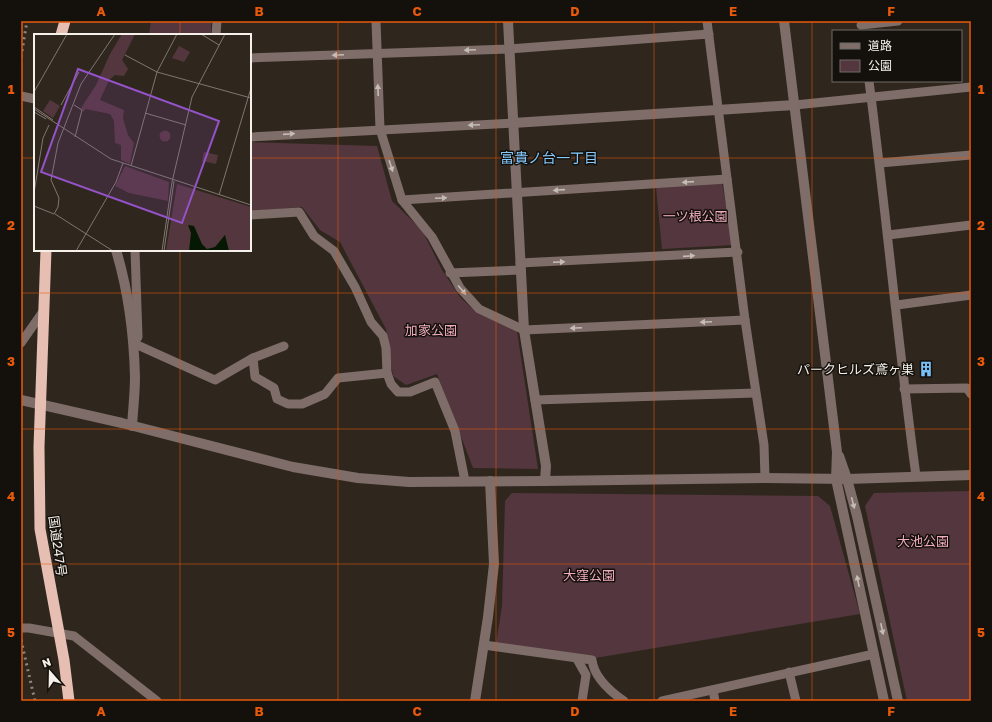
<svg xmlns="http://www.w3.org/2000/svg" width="992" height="722" viewBox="0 0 992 722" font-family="'Golos Text','Noto Sans JP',sans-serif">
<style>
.green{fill:#54363e}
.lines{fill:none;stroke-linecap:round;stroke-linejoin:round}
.minor{stroke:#7e6d68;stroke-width:9}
.tertiary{stroke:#7e6d68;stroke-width:10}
.trunk{stroke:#e6beb2;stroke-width:11}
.rail{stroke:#8e877f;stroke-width:3;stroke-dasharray:2 4;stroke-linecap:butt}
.oneway{fill:#c6bcb6}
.grid{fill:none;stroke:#e8590c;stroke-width:1;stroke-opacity:0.55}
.labels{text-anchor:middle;stroke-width:3;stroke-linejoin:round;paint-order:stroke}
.park-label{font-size:13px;fill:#f1acbd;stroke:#14110d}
.poi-label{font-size:13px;fill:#f6f0ea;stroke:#14110d;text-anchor:end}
.street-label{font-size:13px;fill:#f6f0ea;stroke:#14110d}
.neighbourhood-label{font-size:14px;fill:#86cafd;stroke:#14110d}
.inset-road{fill:none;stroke:#7f7770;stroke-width:1}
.view{fill:#9453c8;fill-opacity:0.15;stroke:#9453c8;stroke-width:2}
.inset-edge{fill:none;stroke:#f6f0ea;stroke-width:2}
.neatline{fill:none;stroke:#e8590c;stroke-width:1.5}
.grid-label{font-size:13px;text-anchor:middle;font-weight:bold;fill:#e8590c}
</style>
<rect width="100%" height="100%" fill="#2f271e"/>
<g class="green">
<path d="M 151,21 L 211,21 L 211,35 L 149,35 Z"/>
<path d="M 250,142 L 377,146 L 392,201 L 422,230 L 442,270 L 460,297 L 477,313 L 517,331 L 538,469 L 473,468 L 437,374 L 406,385 L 393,376 L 386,329 L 340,242 L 320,230 L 302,207 L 250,211 Z"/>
<path d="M 722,183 L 733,245 L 662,249 L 656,187 Z"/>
<path d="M 971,491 L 971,701 L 907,701 L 865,506 L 874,493 Z"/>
<path d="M 512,493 L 818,496 L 830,506 L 860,614 L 595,658 L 496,644 L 502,606 L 505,501 Z"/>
</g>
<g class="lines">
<g class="minor">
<path d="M 376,21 L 380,129 L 402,200 L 432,237 L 460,288 L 479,309 L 524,330 L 745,320"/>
<path d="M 707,21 L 745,320 L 764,445 L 765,478"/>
<path d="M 861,25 L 898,21"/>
<path d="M 216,35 L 217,21"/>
<path d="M 250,58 L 509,49 L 709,34"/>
<path d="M 869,81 C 886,212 898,344 916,476"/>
<path d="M 21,96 L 35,99"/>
<path d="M 795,105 L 971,87"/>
<path d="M 250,137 L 513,123"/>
<path d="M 880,163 L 971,155"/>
<path d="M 402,200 L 727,179"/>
<path d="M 250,215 L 299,212 L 314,236 L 334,251 L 355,287 L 371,322 L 383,336 L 386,348 L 387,373 L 391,384 L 398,392 L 410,392 L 435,382 L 455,431 L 465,481"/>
<path d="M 888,235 L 971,225"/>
<path d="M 135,250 L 138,337 L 133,343 L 215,380 L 253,358 L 255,377 L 274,388 L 277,399 L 288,404 L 302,404 L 325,394 L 338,378 L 387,373"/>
<path d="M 520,263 L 738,252"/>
<path d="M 450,273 L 521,270"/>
<path d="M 897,305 L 971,295"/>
<path d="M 21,343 L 44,310"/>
<path d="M 253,358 L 284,346"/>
<path d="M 904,389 L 967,388 L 971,394"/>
<path d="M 535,400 L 755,393"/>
<path d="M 21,628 L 29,628 L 74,636 L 157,701"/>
<path d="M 484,645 L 592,660 C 594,677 611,692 624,701"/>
<path d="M 577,659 L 586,675 L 582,701"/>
<path d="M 789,672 L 796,701"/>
<path d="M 713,690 L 715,701"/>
<path d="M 662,701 L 874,654"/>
</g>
<g class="tertiary">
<path d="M 508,21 L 524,330 L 546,466 L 545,481"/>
<path d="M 784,21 L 837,452 L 836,479 L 884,701"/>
<path d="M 513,123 L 795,105"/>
<path d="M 116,250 C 128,290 134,335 135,377 C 135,393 133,410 132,426"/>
<path d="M 21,400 L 122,423 L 293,467 L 358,478 L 409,482 L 545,481 L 765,478 L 847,479 L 971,475"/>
<path d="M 839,456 L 847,479 L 857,516 L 898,701"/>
<path d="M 475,701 L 488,617 L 494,564 L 490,481"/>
</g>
<g class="trunk">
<path d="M 61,35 L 65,21"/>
<path d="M 46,250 L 39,447 L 40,529 L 64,660 L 69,701"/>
</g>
<g class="rail">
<path d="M 21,57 L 27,21"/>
<path d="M 21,640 L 35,701"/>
</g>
</g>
<defs><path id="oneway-solid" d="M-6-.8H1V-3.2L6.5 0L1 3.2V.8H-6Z"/></defs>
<g class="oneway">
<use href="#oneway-solid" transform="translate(470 50) rotate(178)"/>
<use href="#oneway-solid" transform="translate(338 55) rotate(178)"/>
<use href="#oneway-solid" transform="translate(378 90) rotate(-92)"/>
<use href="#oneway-solid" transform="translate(474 125) rotate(177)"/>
<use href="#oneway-solid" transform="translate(289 134) rotate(-4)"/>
<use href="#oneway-solid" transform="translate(391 166) rotate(72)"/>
<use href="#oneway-solid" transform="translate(688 182) rotate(176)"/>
<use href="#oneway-solid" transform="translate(559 190) rotate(176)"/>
<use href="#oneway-solid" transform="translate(441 198) rotate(-3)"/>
<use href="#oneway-solid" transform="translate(689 256) rotate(-4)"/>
<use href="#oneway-solid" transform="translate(559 262) rotate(-2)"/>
<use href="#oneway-solid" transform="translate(462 290) rotate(49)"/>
<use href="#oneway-solid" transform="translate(706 322) rotate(177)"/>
<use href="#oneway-solid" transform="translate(576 328) rotate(178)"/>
<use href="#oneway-solid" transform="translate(853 503) rotate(76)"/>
<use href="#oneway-solid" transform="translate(858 581) rotate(-102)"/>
<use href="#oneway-solid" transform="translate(882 629) rotate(78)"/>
</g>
<path class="grid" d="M 180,21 L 180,35M 338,21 L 338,701M 496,21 L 496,701M 654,21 L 654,701M 812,21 L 812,701M 21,158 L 35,158M 250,158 L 971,158M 180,250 L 180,701M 21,293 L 971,293M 21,429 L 971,429M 21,564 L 971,564"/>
<defs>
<g id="building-bare" transform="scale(1.2)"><path d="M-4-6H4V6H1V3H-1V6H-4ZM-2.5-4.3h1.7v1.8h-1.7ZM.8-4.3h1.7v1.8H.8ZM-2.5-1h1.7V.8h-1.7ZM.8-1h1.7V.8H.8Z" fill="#76c0f7" stroke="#14110d" stroke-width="2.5" paint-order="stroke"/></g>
</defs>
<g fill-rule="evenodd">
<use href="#building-bare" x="926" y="369"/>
</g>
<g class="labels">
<g class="park-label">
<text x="695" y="221">一ツ根公園</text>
<text x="431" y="335">加家公園</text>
<text x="923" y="546">大池公園</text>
<text x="589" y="580">大窪公園</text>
</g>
<g class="poi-label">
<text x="914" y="374">パークヒルズ鳶ヶ巣</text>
</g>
<g class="street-label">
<text transform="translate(58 546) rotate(82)" y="5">国道247号</text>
</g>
<g class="neighbourhood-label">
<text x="549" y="163">富貴ノ台一丁目</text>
</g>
</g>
<g transform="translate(34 34)">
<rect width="217" height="217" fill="#2f271e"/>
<path d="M 88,0 L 101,0 L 88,26 L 94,35 L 90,42 L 81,41 L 75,46 L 66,66 L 90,76 L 89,84 L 94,101 L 100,109 L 96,130 L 87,126 L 87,111 L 81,109 L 80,87 L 76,80 L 52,75 L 49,78 L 47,74 L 62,51 L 76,20 ZM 145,12 L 156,18 L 150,28 L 138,24 ZM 16,66 L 26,72 L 19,84 L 9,77 ZM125.5 102a5.5 5.5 0 1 1 11 0a5.5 5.5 0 1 1-11 0ZM 170,118 L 184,121 L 182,130 L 168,127 ZM 91,132 L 135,148 L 134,167 L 95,159 L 81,152 ZM 143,150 L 217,173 L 217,217 L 132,217 Z" fill="#54363e"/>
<path d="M 154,191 L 160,192 L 168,210 L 173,215 L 181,213 L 191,201 L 195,217 L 155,217 L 157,199 Z" fill="#051802"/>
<path class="inset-road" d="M 167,0 L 185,11M 91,21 L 123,38 L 217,64M 0,58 L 33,0M 27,71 L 45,38M 40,71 L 48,76 L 41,103M 0,73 L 19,86M 0,75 L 77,125 L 217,171M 0,78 L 12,85M 111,79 L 152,91M 97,132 L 123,38 L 143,0M 0,159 L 9,104 L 15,91M 185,161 L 217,54M 0,172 L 20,180 L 24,173 L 25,164 L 17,146 L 24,109 L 47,50 L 81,0M 21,180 L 79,217M 42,217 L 82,148 L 89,129M 128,217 L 138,148 L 158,63 L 191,0M 130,217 L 140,147"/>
<path class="view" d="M 44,35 L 185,87 L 148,189 L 7,138 Z"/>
<rect width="217" height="217" class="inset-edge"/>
</g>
<rect width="992" height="722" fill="none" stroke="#14110d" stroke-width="44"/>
<rect x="832" y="30" width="130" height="52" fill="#14110d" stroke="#6e6a65"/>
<rect x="840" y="43" width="20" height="6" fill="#7e6d68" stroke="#6e6a65"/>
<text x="868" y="50" font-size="12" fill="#f6f0ea">道路</text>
<rect x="840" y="60" width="20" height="12" fill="#54363e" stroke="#6e6a65"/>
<text x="868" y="70" font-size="12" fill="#f6f0ea">公園</text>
<g transform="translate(50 672) rotate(340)" stroke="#14110d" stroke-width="3" paint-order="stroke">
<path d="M0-3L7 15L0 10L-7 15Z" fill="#f6f0ea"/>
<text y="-6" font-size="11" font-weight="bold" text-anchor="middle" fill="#f6f0ea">N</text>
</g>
<rect x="22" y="22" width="948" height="678" class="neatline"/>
<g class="grid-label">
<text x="101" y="16">A</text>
<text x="259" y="16">B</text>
<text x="417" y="16">C</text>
<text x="575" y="16">D</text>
<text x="733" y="16">E</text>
<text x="891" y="16">F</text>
<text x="11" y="94">1</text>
<text x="981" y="94">1</text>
<text x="11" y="230">2</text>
<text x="981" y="230">2</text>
<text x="11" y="366">3</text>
<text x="981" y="366">3</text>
<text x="11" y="501">4</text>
<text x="981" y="501">4</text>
<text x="11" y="637">5</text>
<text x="981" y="637">5</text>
<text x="101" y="716">A</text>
<text x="259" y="716">B</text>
<text x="417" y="716">C</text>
<text x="575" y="716">D</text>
<text x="733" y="716">E</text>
<text x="891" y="716">F</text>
</g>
</svg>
